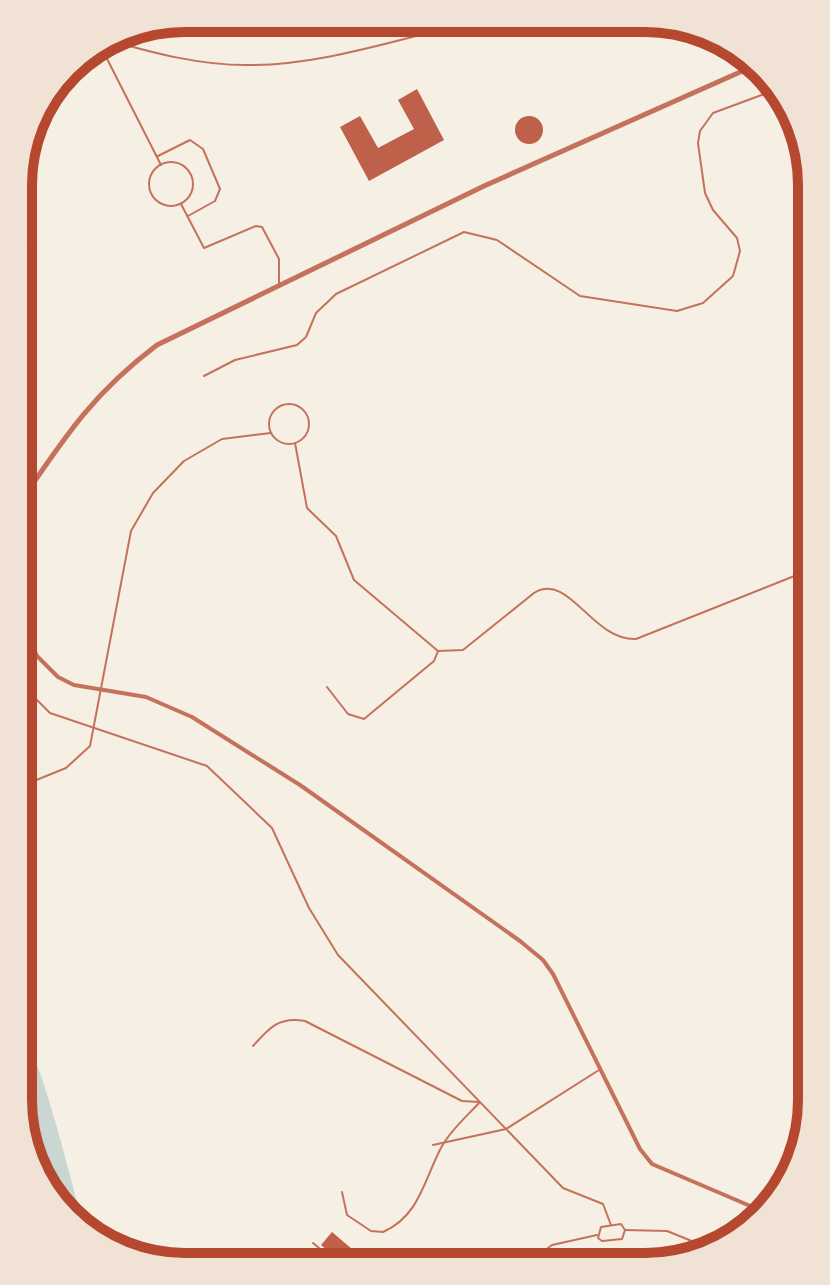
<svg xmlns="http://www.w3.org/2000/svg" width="830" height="1285" viewBox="0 0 830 1285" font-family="Inter,sans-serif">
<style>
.water{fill:#c9d6d2}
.building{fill:#bf614a}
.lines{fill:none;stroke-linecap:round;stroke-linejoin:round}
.service{stroke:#c5725c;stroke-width:2}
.minor{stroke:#c5725c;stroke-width:4}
.tertiary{stroke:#c5725c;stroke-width:5}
.rim{fill:none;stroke:#b5482f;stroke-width:10}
</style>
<rect width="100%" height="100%" fill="#f6efe4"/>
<path class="water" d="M 18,1030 C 40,1044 75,1200 86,1233 L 31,1164 L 18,1100 Z"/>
<g class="building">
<path d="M 417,89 L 444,140 L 369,181 L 340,127 L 360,116 L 378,148 L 414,129 L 398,100 Z"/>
<circle cx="529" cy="130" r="14"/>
<path d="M 332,1232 L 372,1266 L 345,1266 L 321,1245 Z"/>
<path d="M 317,1251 L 336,1266 L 305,1266 Z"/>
</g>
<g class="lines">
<g class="service">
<path d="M 108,40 C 153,53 199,65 246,65 C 320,66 397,39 469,23"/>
<path d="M 100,45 L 161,165"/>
<path d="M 158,156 L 190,140 L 203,149 L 220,189 L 215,201 L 188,216"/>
<circle cx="171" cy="184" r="22"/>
<path d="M 181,204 L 204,248 L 256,226 L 262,227 L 279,259 L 279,284"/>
<path d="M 204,376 L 235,360 L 297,345 L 306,337 L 316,313 L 336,294 L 464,232 L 497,240 L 580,296 L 677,311 L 703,303 L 733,276 L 740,251 L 737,238 L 713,210 L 705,193 L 698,143 L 700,131 L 713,113 L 775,90"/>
<circle cx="289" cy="424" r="20"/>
<path d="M 295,443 L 307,508 L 336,536 L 354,580 L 438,651 L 463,650 L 534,593 C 569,571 592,641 636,639 L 812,569"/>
<path d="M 19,682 L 50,713 L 207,766 L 272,828 L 309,908 L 338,955 L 563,1188 L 603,1204 L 611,1225"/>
<path d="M 327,687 L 348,714 L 364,719 L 434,661 L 438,651"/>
<path d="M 19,787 L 66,768 L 90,746 L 131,531 L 153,493 L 184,461 L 222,439 L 271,433"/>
<path d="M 253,1046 C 269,1028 279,1016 305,1021 L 462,1101 L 479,1102"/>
<path d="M 433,1145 L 506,1129 L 599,1070"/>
<path d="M 342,1192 L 347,1215 L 371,1231 L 383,1232 C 420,1216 424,1179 442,1146 C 451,1130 466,1117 479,1103"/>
<path d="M 621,1224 L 625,1230 L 622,1239 L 602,1241 L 598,1238 L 601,1227 Z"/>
<path d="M 625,1230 L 667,1231 L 714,1250"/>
<path d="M 313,1243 L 341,1266"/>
<path d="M 522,1267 L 552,1245 L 597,1235"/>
</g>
<path class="minor" d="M 19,617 L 37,656 L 58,677 L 74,685 L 146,697 L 192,717 L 300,785 L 520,941 L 543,960 L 553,974 L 640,1149 L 652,1164 L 762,1211"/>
<path class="tertiary" d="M 19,504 C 64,438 92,394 157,345 L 484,186 L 756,65"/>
</g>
<path d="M0 0H830V1285H0ZM185 32H645A153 153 0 0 1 798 185V1100A153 153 0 0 1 645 1253H185A153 153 0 0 1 32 1100V185A153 153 0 0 1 185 32Z" fill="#f1e2d6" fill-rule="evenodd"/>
<path class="rim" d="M185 32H645A153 153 0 0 1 798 185V1100A153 153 0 0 1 645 1253H185A153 153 0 0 1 32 1100V185A153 153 0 0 1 185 32Z"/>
</svg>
